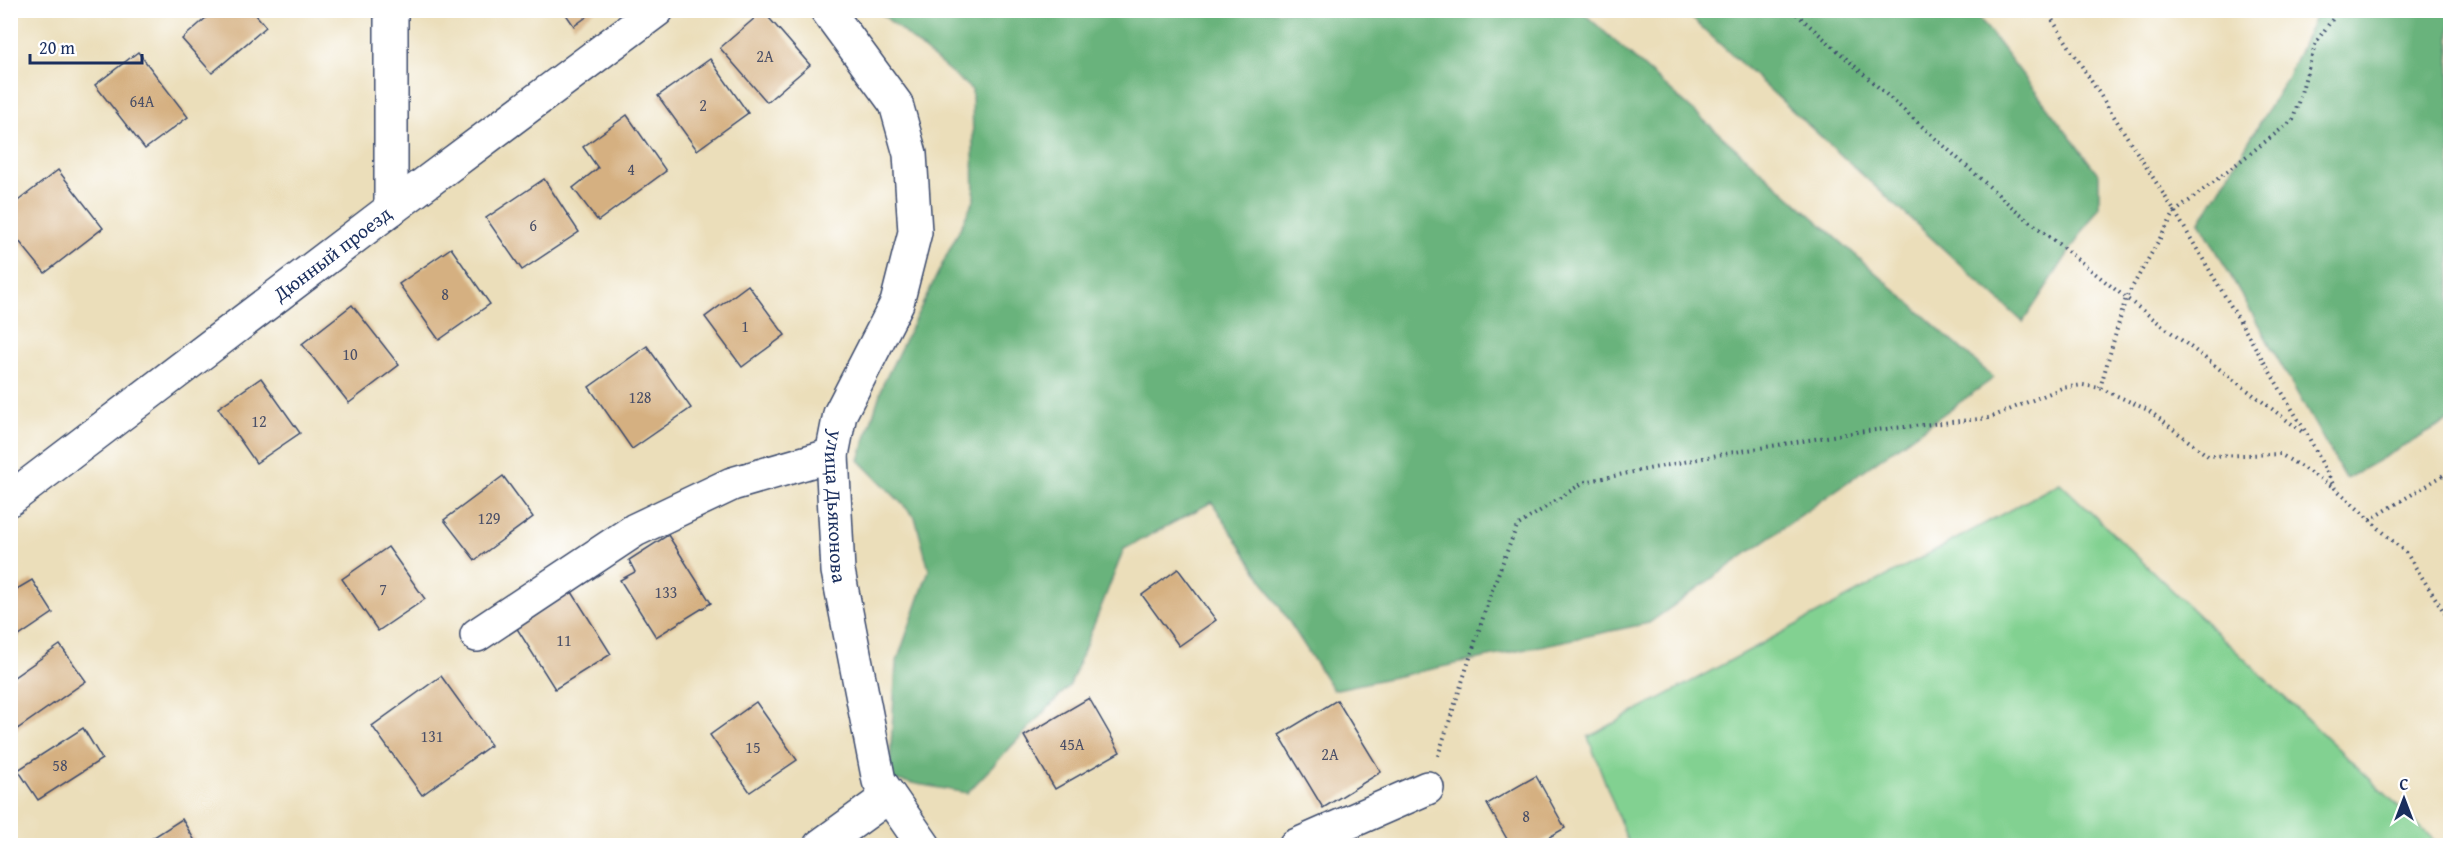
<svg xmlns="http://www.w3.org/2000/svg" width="2461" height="856" viewBox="0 0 2461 856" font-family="'Gentium Book Plus',serif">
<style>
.green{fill:#82d191;stroke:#4e8078;stroke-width:1.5}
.forest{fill:#69b37b;stroke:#42716c;stroke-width:1.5}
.building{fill:#d5b081}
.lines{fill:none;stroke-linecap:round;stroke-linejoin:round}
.minor-casing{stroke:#3a496c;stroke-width:36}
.path{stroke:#3a496c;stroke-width:4;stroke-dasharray:1.5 4.5;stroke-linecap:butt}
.minor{stroke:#fff;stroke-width:33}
.labels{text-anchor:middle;stroke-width:5;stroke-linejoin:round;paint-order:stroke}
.number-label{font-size:16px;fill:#4a4f67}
.street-label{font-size:20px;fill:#1b2f5e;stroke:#fff}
</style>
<rect width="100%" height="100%" fill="#fff"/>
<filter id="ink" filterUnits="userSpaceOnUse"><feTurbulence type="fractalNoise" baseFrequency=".0167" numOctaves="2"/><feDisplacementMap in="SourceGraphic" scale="12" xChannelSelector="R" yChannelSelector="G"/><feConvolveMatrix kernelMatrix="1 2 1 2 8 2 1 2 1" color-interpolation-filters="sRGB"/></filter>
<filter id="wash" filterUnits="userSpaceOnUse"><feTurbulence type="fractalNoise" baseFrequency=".008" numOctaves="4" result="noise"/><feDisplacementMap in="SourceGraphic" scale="24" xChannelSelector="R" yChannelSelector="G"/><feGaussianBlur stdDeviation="1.35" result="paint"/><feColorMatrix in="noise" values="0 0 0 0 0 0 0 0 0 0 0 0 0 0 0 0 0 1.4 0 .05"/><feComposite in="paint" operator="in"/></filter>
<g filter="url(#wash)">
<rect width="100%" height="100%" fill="#ebdeba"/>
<path class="green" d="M 2060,483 L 2439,845 L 1629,845 L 1588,737 Z"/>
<g class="forest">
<path d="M 878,11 L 1581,11 L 1994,378 L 1649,623 L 1333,690 L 1212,502 L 1124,549 L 1070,685 L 967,793 L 889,779 L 896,664 L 929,570 L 915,517 L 859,460 L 883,384 L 974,200 L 972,90 Z"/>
<path d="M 1684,11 L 1974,11 L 2099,175 L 2099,207 L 2023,322 Z"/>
<path d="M 2318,11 L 2450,11 L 2450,420 L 2346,479 L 2200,222 L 2287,78 Z"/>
</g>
<g id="blocks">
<g class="building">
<path d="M 215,10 L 252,10 L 266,27 L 212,73 L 182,39 Z"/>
<path d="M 563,10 L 596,10 L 574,26 Z"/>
<path d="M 763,11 L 810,65 L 767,102 L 720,48 Z"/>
<path d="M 138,52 L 188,117 L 145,149 L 95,85 Z"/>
<path d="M 710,59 L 748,113 L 697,150 L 658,96 Z"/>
<path d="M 627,115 L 666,171 L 598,221 L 573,188 L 598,168 L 583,147 Z"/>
<path d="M 58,170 L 103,228 L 45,273 L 10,230 L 10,207 Z"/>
<path d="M 544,179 L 579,232 L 522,270 L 486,218 Z"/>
<path d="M 451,248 L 490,304 L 439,340 L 399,284 Z"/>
<path d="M 748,285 L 785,335 L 742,367 L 705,317 Z"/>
<path d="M 352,305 L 399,365 L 349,403 L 302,344 Z"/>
<path d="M 647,346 L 691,408 L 632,449 L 589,387 Z"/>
<path d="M 261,378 L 300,433 L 256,463 L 218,408 Z"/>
<path d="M 503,476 L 533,517 L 475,560 L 444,520 Z"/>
<path d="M 668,535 L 711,603 L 656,637 L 620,580 L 635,572 L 629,560 Z"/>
<path d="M 388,547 L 425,599 L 378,631 L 342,579 Z"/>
<path d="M 1178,569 L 1216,620 L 1179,646 L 1142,595 Z"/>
<path d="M 32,580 L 53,613 L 10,642 L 10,593 Z"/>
<path d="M 572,592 L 611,654 L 555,689 L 516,627 Z"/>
<path d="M 60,645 L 86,681 L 10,734 L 10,680 Z"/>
<path d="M 441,676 L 491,745 L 422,795 L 372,726 Z"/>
<path d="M 1089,698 L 1120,752 L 1055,789 L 1024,736 Z"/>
<path d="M 1337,700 L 1381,772 L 1323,808 L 1279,735 Z"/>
<path d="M 756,702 L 797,760 L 750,792 L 710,735 Z"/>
<path d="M 83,728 L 102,759 L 38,800 L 18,770 Z"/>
<path d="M 1536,776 L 1565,828 L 1534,846 L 1511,846 L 1487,804 Z"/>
<path d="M 182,819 L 198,846 L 140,846 Z"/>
</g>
</g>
</g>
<g filter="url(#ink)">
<use href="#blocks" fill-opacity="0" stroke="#3a496c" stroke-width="1.5"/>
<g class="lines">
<g class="minor-casing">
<g id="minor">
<path id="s1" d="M 827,10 L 896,104 L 910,154 L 915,232 L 897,303 L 840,414 L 832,455 L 838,571 L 879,781 L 924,846"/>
<path d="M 391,209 L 391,10"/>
<path id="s2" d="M 10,499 L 391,209 L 657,10"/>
<path d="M 477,635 L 635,530 L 732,484 L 832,455"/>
<path d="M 820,846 L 889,796"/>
<path d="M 1295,846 L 1427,788"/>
</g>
</g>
<g class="path">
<path d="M 1792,10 L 2012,207 L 2126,298 L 2305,434"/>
<path d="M 2046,10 L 2175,212 L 2308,436 L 2335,488 L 2407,554 L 2450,621"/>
<path d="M 2100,388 L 2126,298 L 2175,212 L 2293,120 L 2316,42 L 2339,10"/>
<path d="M 2370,520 L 2450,471"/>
<path d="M 1438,756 L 1493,587 L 1517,526 L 1584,482 L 1723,454 L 1857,432 L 1989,418 L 2062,388 L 2083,385 L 2100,388 L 2148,410 L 2208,456 L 2280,454 L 2335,488"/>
</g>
<use href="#minor" class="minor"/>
</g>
</g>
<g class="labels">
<g class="number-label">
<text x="765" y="62">2А</text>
<text x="142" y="107">64А</text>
<text x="703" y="111">2</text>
<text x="631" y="175">4</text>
<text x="533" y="231">6</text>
<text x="445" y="300">8</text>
<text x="745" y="332">1</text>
<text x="350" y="360">10</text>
<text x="640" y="403">128</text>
<text x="259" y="427">12</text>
<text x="489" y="524">129</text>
<text x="383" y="595">7</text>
<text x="666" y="598">133</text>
<text x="564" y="646">11</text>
<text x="432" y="742">131</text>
<text x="1072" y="750">45А</text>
<text x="753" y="753">15</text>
<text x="1330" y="760">2А</text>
<text x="60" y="771">58</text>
<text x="1526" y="822">8</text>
</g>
<g class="street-label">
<text dy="7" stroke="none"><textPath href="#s2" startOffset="405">Дюнный проезд</textPath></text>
<text dy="7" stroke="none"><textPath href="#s1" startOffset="538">улица Дьяконова</textPath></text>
</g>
</g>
<rect width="2461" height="856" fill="none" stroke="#fff" stroke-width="36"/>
<g transform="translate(2404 799)" stroke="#ffffff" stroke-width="4.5" paint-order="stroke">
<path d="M0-4.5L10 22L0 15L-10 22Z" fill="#1b2f5e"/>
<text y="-9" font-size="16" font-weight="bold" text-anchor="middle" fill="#1b2f5e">С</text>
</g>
<path d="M30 54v9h112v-9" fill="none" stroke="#1b2f5e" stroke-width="3"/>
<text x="39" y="54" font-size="18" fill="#1b2f5e" stroke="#ffffff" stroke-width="4.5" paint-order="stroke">20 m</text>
</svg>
